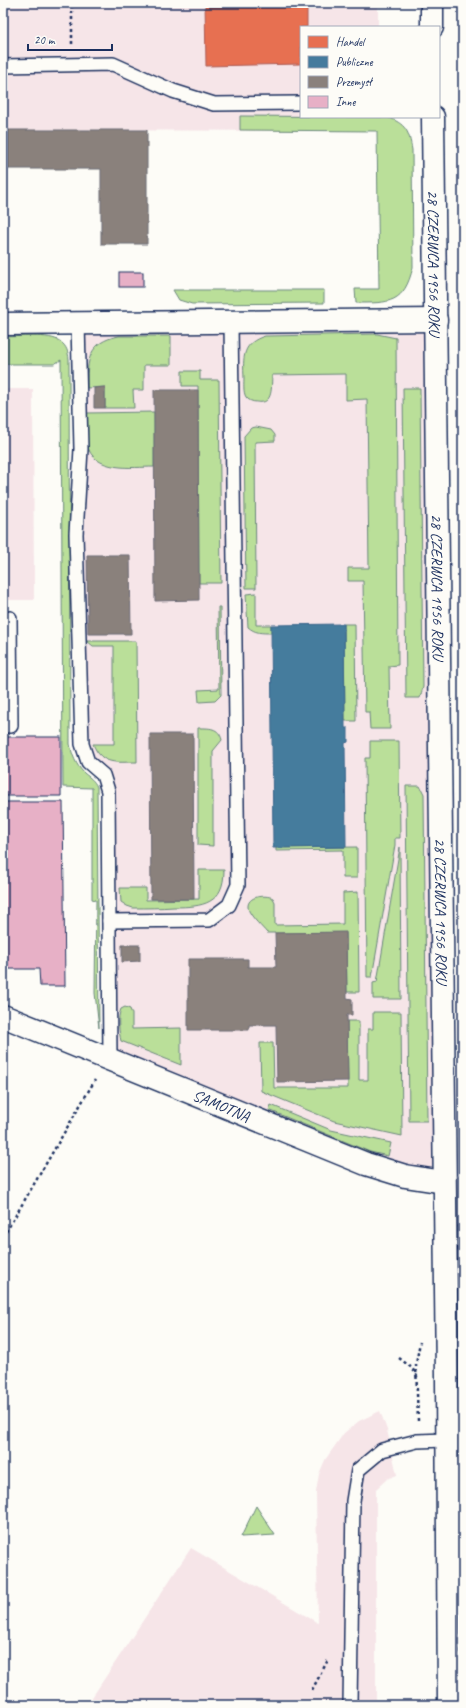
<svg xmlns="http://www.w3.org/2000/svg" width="466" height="1708" viewBox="0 0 466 1708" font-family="Caveat,sans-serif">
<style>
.built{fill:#f6e5e8}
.green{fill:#badf99;stroke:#6a877c}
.shops{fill:#e76f51;stroke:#aa5c55}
.public{fill:#457b9d;stroke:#38648a}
.industry{fill:#8a817c;stroke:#696873}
.building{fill:#e7b0c6;stroke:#1b2f5e}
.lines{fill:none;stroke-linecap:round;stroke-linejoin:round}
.lane-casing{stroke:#1b2f5e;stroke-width:16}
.street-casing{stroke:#1b2f5e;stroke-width:25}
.secondary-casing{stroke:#1b2f5e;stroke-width:25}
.path{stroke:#1b2f5e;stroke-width:2.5;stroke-dasharray:3 3;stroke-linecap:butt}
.lane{stroke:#fdfcf7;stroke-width:13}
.street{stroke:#fdfcf7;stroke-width:22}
.secondary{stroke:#fdfcf7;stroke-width:22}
.labels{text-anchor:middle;stroke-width:4;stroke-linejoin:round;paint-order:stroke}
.street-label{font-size:16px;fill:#1b2f5e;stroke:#fdfcf7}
</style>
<rect width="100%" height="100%" fill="#fdfcf7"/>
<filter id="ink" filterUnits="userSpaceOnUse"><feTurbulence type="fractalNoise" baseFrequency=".025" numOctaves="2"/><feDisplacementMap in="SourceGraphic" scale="8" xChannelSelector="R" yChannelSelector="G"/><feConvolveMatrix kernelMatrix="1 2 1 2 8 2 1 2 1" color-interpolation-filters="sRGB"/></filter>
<g filter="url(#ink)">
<g class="built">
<path d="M 3,3 L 378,3 L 378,27 L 301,27 L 301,117 L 377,131 L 3,130 Z"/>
<path d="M 436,320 L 444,1182 L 110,1060 L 108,791 L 82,744 L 78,323 Z"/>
<path d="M 3,389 L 33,389 L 34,600 L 3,600 Z"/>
<path d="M 380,1411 L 387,1430 L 397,1475 L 387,1479 L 376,1489 L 376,1705 L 87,1705 L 191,1548 L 318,1623 L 316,1492 L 319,1474 L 325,1460 L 344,1433 L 359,1421 Z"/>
</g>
<g class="green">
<path d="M 240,116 L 387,117 C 406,124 409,131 412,150 L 413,267 C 404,304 390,303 356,303 L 355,289 L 379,289 L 377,131 L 240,130 Z"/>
<path d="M 173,290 L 324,290 L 324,303 L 192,304 L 179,300 Z"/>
<path d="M 377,334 L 396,338 L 398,665 L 389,666 L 390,729 L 370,729 L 369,712 L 365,712 L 363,581 L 348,581 L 348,568 L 369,568 L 367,399 L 346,400 L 346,374 L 272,375 C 271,386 274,405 257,402 C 252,402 248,400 246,397 C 243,392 244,384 244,378 C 243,357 242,343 265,336 Z"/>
<path d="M 119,336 L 171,336 L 171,365 L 144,365 L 144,390 L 133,390 L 134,408 L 105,408 L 105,387 L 87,388 C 87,360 88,342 119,336 Z"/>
<path d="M 3,337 C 17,337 50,333 61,342 C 67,347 68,352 69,359 L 70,744 C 72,755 76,765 84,773 C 90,778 94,780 97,787 L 99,1028 L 95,993 L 96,900 L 92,899 L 92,788 L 63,787 L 61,360 L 54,364 L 3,364 Z"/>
<path d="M 182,371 L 200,371 L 200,380 L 219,380 L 221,583 L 199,583 L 198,386 L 182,386 Z"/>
<path d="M 403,388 L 420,388 L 423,687 L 420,698 L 406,698 Z"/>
<path d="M 154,412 L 154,467 C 133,467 93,473 87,444 C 85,435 87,423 87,413 Z"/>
<path d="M 256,427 L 271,430 L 275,435 L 275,441 L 255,442 L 256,588 L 246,588 L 244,436 L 251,428 Z"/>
<path d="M 256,593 L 256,625 L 271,625 L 271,633 C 261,633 255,633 248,627 L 246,594 Z"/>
<path d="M 218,607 L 220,607 L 221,695 L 215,701 L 199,702 L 198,690 L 219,689 Z"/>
<path d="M 344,624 L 355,624 L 356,721 L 345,721 Z"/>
<path d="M 87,641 L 136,641 L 137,762 C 117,762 102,766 93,744 L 114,744 L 114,646 L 93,646 Z"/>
<path d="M 198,728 C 209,728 219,727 222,740 L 213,751 L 213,846 L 198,845 Z"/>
<path d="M 370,741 L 399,741 L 400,838 L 395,838 L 395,845 L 372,977 L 367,977 L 365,758 L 370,758 Z"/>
<path d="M 406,786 L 420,786 L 424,794 L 427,1121 L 409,1121 Z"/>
<path d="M 357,847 L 357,878 L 343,878 L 343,850 L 276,851 L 276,848 Z"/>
<path d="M 400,847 L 401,999 L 373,999 L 373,983 L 377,982 Z"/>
<path d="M 199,870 L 224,870 C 224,904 203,907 174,907 C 160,908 147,908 133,908 L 127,906 L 121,902 L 120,888 L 146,888 L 146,900 L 199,899 Z"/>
<path d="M 358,892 L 359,992 L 347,992 L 346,933 L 267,933 C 262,927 253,919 249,911 C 243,896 265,894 273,898 L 275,902 L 275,925 L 343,924 L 343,893 Z"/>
<path d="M 125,1007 L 130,1009 L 132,1014 L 132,1029 L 181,1028 L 181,1065 L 121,1041 C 119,1032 117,1018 121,1009 Z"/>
<path d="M 373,1012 L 401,1012 L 402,1136 L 334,1121 L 261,1091 L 260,1043 L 273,1043 L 274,1088 L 348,1088 L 347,1021 L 359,1021 L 359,1080 L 368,1080 L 368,1029 L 373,1029 Z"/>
<path d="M 271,1105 L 331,1130 L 391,1143 L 388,1156 L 370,1152 L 269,1110 Z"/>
<path d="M 256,1506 L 275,1535 L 241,1537 Z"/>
</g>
<path class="shops" d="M 205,3 L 307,3 L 307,27 L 301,27 L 301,64 L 206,66 Z"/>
<path class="public" d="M 344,624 L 345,728 L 348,728 L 348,742 L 345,743 L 346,847 L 273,848 L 271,625 Z"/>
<g class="industry">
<path d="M 3,130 L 147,130 L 147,244 L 101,244 L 101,169 L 3,169 Z"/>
<path d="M 105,387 L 105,408 L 94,408 L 94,388 Z"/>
<path d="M 154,390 L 198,390 L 199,600 L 155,601 Z"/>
<path d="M 87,555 L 130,555 L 131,634 L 88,634 Z"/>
<path d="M 150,734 L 193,734 L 194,899 L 151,899 Z"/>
<path d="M 346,932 L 347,998 L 352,999 L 352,1015 L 347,1015 L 348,1081 L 277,1082 L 276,1025 L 249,1025 L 249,1030 L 188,1030 L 188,959 L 248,959 L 248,967 L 276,967 L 275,933 Z"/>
<path d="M 122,945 L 140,945 L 140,961 L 122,962 Z"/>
</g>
<g class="building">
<rect x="119" y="272" width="24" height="15"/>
<rect x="3" y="737" width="58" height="59"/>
<path d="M 3,802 L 63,802 L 65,986 L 40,986 L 39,969 L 3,969 Z"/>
</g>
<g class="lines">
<g class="lane-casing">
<g id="lane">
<path d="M 3,66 L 113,64 L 173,91 L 214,104 L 301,103"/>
<path d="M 78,323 L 81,449 L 76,534 L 82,744 L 88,762 L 103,775 L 108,791 L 110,1060"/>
<path d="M 3,726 L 11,726 L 10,618"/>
<path d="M 109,921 L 209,920 L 229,905 L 238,885 L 231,323"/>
<path d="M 446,1427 L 463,1427"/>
<path d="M 350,1705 L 353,1501 L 358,1470 L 382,1450 L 417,1441 L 446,1440"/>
</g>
</g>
<g class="street-casing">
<g id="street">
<path d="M 3,324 L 436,320"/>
<path id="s1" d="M 3,1016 L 366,1164 L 405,1176 L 444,1182"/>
</g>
</g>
<g class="secondary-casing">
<g id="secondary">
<path d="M 432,3 L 432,27"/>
<path id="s2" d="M 433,117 L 447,1379 L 449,1705"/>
</g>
</g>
<g class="path">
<path d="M 72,44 L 72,3"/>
<path d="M 3,1237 L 95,1080"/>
<path d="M 399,1358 L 412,1368 L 418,1378"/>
<path d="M 418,1421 L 416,1364 L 420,1342"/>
<path d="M 312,1690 L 328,1660"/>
</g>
<use href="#lane" class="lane"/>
<use href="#street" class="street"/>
<use href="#secondary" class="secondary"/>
</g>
</g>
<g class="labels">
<g class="street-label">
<text dy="6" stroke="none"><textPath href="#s2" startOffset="146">28 CZERWCA 1956 ROKU</textPath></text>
<text dy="6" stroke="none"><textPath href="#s2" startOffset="470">28 CZERWCA 1956 ROKU</textPath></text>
<text dy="6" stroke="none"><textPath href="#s2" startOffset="794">28 CZERWCA 1956 ROKU</textPath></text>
<text dy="6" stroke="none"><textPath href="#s1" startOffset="236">SAMOTNA</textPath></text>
</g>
</g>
<rect width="466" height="1708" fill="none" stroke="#fdfcf7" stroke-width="16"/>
<rect x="8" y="8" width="450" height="1692" fill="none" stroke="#1b2f5e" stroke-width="1.5" filter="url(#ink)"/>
<rect x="300" y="26" width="140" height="92" fill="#fdfcf7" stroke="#a3aaba"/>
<rect x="308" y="36" width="20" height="12" fill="#e76f51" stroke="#a3aaba"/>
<text x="336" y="46" font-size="12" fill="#1b2f5e">Handel</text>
<rect x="308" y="56" width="20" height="12" fill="#457b9d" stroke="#a3aaba"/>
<text x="336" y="66" font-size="12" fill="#1b2f5e">Publiczne</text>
<rect x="308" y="76" width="20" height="12" fill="#8a817c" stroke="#a3aaba"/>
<text x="336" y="86" font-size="12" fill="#1b2f5e">Przemysł</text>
<rect x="308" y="96" width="20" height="12" fill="#e7b0c6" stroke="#a3aaba"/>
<text x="336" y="106" font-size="12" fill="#1b2f5e">Inne</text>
<path d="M28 44v6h84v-6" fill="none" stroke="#1b2f5e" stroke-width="2"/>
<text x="34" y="44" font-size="12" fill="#1b2f5e" stroke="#fdfcf7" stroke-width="3" paint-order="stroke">20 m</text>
</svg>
